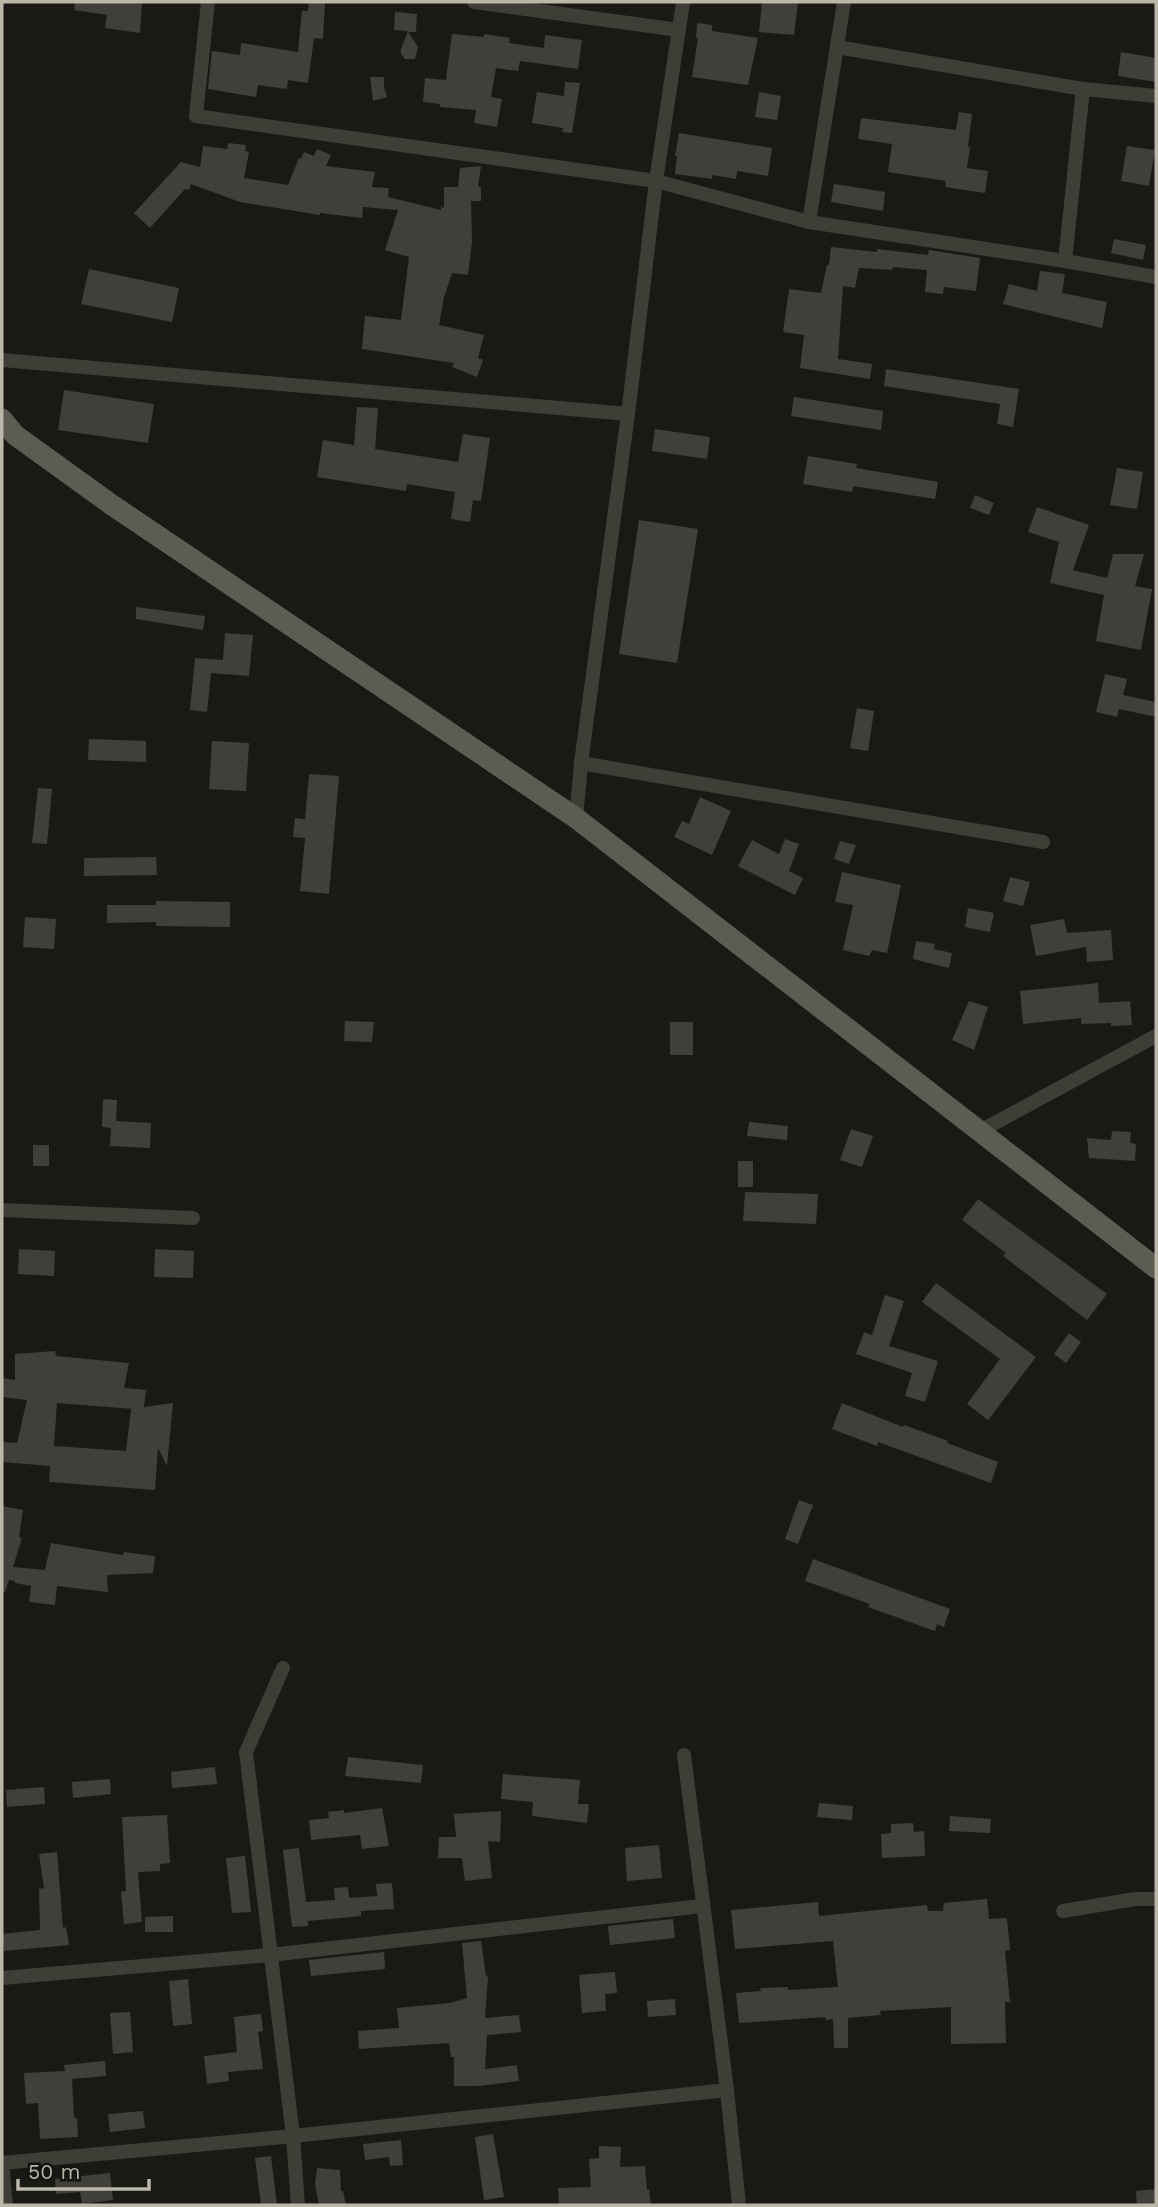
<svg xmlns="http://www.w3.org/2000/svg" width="1158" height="2207" viewBox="0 0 1158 2207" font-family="'Work Sans',sans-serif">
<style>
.building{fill:#40403b;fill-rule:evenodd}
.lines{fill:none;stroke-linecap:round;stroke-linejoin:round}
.street{stroke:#3e3e37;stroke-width:14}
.primary{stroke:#5d5c53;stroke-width:21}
</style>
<rect width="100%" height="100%" fill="#191916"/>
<g class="building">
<path d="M 75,2 L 142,2 L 140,33 L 105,28 L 107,15 L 74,10 Z"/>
<path d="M 309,2 L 325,2 L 323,39 L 314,38 L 308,83 L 288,80 L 287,89 L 258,85 L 256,97 L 208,89 L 212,51 L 240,55 L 241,43 L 298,52 L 302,11 L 308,11 Z"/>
<path d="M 762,2 L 798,2 L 794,35 L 759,32 Z"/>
<path d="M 395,12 L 417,14 L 416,32 L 408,32 L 418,47 L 415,59 L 405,59 L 401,54 L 401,49 L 408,31 L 394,30 Z"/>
<path d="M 697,23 L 712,25 L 712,31 L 758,38 L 748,85 L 692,77 L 698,38 L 696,38 Z"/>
<path d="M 452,34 L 484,37 L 484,34 L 510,38 L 509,43 L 544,48 L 545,35 L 582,40 L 578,69 L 520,61 L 518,71 L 496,68 L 491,97 L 502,99 L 497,127 L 474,123 L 476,110 L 440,107 L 440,104 L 423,102 L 425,78 L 446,80 Z"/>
<path d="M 1121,52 L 1156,58 L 1156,82 L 1118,76 Z"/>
<path d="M 370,77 L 384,77 L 384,87 L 387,97 L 373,101 Z"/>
<path d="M 565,82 L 580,83 L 572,133 L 562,132 L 563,128 L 532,123 L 537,92 L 564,96 Z"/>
<path d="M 759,92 L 781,96 L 777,120 L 755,117 Z"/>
<path d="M 959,112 L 972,114 L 968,147 L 970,147 L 967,168 L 988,171 L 985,193 L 945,187 L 946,181 L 888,172 L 892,144 L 858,139 L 861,118 L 956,130 Z"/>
<path d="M 679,133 L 772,148 L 768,176 L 737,171 L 736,179 L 712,175 L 712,179 L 675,174 L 677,156 L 675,156 Z"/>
<path d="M 228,143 L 246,145 L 245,151 L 249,152 L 244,178 L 288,185 L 299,158 L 301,159 L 304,152 L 314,156 L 317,149 L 331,155 L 326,166 L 375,172 L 372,187 L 389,188 L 388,197 L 441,210 L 441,207 L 444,208 L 444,187 L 458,187 L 460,168 L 481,166 L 478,187 L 481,187 L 481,201 L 471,201 L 472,242 L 468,275 L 452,273 L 444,297 L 439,325 L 484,335 L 478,358 L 483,360 L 477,377 L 452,367 L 454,363 L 362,349 L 365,316 L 401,320 L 409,257 L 385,250 L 398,210 L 363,207 L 362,218 L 320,213 L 320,215 L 240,202 L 191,184 L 189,190 L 185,189 L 150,228 L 134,213 L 181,162 L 200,167 L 203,146 L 227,149 Z"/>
<path d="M 1127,146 L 1155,150 L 1149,186 L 1121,181 Z"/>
<path d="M 834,184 L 885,192 L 883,211 L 831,202 Z"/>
<path d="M 1114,239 L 1146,245 L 1143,260 L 1111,253 Z"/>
<path d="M 831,247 L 877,252 L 877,249 L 928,255 L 929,250 L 980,258 L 976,291 L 944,287 L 943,294 L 925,292 L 927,270 L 893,267 L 892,270 L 859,268 L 855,288 L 843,286 L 838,359 L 872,364 L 870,379 L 800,368 L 804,335 L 783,332 L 789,289 L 821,293 L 827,265 L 829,265 Z"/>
<path d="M 89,269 L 179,288 L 172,322 L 81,304 Z"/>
<path d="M 1040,271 L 1065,274 L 1062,293 L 1107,302 L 1102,328 L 1003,304 L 1009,284 L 1037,291 Z"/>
<path d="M 886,369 L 1019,389 L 1013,427 L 997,424 L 1000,404 L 884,386 Z"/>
<path d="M 64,390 L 154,404 L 148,443 L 58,430 Z"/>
<path d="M 794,397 L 883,411 L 881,430 L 791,416 Z"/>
<path d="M 357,407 L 378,408 L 375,449 L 458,462 L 463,434 L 490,438 L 481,501 L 473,500 L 470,522 L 451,519 L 455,492 L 407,484 L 406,491 L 317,477 L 323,440 L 354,445 Z"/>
<path d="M 655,429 L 710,437 L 707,459 L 652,451 Z"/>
<path d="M 808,456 L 857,464 L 856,468 L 938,482 L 935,499 L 853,486 L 852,492 L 803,484 Z"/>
<path d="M 1117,468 L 1143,472 L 1137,509 L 1110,505 Z"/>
<path d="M 975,495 L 994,503 L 989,515 L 970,508 Z"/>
<path d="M 1037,507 L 1089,525 L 1073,570 L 1107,578 L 1113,554 L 1144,554 L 1135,586 L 1152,589 L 1141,650 L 1096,641 L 1104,595 L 1050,583 L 1059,542 L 1028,532 Z"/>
<path d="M 639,520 L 698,529 L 677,663 L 619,654 Z"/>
<path d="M 136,607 L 205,616 L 203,630 L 136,619 Z"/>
<path d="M 225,633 L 253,635 L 249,676 L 211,673 L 207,712 L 190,710 L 195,658 L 223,660 Z"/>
<path d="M 1105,674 L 1127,679 L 1123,695 L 1156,702 L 1156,717 L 1119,709 L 1117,717 L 1096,712 Z"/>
<path d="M 857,708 L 874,711 L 868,751 L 850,748 Z"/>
<path d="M 89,739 L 146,741 L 146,762 L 88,760 Z"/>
<path d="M 212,741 L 249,743 L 246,791 L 209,789 Z"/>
<path d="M 309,774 L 339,776 L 329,894 L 300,891 L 305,838 L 293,837 L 295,818 L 305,819 Z"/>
<path d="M 38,788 L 52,789 L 47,844 L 32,843 Z"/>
<path d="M 700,797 L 731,811 L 712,855 L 674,837 L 682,821 L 689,824 Z"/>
<path d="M 785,839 L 799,844 L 789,871 L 803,878 L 795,895 L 738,866 L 752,840 L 779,854 Z"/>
<path d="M 840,841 L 856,845 L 849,864 L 834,859 Z"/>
<path d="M 156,857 L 157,875 L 84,876 L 84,858 Z"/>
<path d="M 842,872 L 901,885 L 887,953 L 872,950 L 869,956 L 843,950 L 853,905 L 835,902 Z"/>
<path d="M 1010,877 L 1030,882 L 1023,906 L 1003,901 Z"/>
<path d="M 156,901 L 230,902 L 230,927 L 156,926 L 156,922 L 107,923 L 107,905 L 156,905 Z"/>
<path d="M 968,908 L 994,913 L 990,932 L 965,927 Z"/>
<path d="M 25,917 L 56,919 L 54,949 L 23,947 Z"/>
<path d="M 1064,919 L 1067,933 L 1111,930 L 1113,960 L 1087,962 L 1086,947 L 1036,956 L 1030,925 Z"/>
<path d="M 916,941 L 935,944 L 934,949 L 952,953 L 949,968 L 913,959 Z"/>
<path d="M 1098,983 L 1099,1003 L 1130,1001 L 1132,1025 L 1111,1026 L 1111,1023 L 1081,1024 L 1081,1018 L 1023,1024 L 1020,991 Z"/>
<path d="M 969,1001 L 988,1007 L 974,1050 L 952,1040 Z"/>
<path d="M 345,1021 L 374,1022 L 372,1042 L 344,1041 Z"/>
<rect x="670" y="1022" width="23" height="33"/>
<path d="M 103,1099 L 117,1100 L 116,1121 L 151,1123 L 150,1148 L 110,1146 L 111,1128 L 102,1127 Z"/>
<path d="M 749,1122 L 788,1126 L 787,1140 L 747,1136 Z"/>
<path d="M 851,1129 L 873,1136 L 862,1167 L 840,1160 Z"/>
<path d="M 1112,1131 L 1131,1132 L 1130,1143 L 1136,1144 L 1135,1161 L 1089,1158 L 1087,1138 L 1111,1140 Z"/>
<rect x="33" y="1145" width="16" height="21"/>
<rect x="738" y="1161" width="15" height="26"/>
<path d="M 745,1192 L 818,1194 L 816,1224 L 743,1221 Z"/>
<path d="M 978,1199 L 1107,1294 L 1087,1320 L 1003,1256 L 1006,1253 L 962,1220 Z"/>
<path d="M 19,1249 L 55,1251 L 54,1276 L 18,1274 Z"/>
<path d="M 155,1249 L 194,1251 L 193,1278 L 154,1277 Z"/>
<path d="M 936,1283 L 1036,1357 L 988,1420 L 967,1404 L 1000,1359 L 922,1302 Z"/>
<path d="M 885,1295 L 904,1301 L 889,1346 L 938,1361 L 925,1402 L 905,1396 L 912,1373 L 856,1354 L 864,1332 L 872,1335 Z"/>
<path d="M 1069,1333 L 1081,1342 L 1066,1363 L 1054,1354 Z"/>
<path d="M 55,1351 L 56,1356 L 129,1363 L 124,1388 L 146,1390 L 144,1407 L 173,1403 L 167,1466 L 158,1448 L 155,1490 L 49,1482 L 50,1466 L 2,1462 L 2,1442 L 17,1443 L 27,1400 L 2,1397 L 2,1378 L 15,1380 L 15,1354 ZM 57,1403 L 134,1409 L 131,1409 L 126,1451 L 54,1446 Z"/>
<path d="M 842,1403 L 903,1427 L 904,1425 L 948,1441 L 947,1443 L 998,1462 L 991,1483 L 878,1442 L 877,1446 L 832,1429 Z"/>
<path d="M 799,1500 L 813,1505 L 798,1544 L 785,1539 Z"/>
<path d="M 2,1506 L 23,1510 L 19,1537 L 22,1538 L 13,1567 L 45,1570 L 51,1543 L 123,1555 L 124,1552 L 155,1556 L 153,1573 L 107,1575 L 108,1592 L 57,1586 L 55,1605 L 29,1602 L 31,1586 L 15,1583 L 15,1581 L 9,1580 L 5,1592 L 2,1592 Z"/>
<path d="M 813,1559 L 950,1609 L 944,1627 L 937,1624 L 935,1631 L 868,1607 L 870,1604 L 805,1581 Z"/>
<path d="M 348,1757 L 423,1765 L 421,1783 L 345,1776 Z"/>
<path d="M 215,1767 L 217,1784 L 172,1788 L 171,1772 Z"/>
<path d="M 503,1774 L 580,1780 L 578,1804 L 589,1804 L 587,1823 L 532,1816 L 533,1802 L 501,1799 Z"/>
<path d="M 110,1779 L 111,1794 L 73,1798 L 72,1782 Z"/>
<path d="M 44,1787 L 45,1804 L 7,1807 L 6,1790 Z"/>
<path d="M 819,1803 L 853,1806 L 852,1820 L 817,1817 Z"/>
<path d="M 382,1808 L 389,1846 L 362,1849 L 360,1835 L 311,1840 L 309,1820 L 329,1818 L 328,1812 L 344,1810 L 344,1813 Z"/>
<path d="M 501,1811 L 500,1842 L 488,1841 L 492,1878 L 465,1881 L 462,1858 L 438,1858 L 439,1837 L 456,1837 L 454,1814 Z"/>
<path d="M 167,1815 L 170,1863 L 160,1864 L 160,1871 L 138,1872 L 142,1922 L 124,1924 L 121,1892 L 126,1891 L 122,1817 Z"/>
<path d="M 950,1816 L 991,1819 L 990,1833 L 949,1831 Z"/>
<path d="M 913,1823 L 914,1832 L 924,1831 L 925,1856 L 882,1858 L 881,1834 L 891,1833 L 891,1824 Z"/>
<path d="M 659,1845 L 662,1878 L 627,1881 L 625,1848 Z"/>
<path d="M 299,1848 L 306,1902 L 335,1900 L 334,1888 L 348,1887 L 349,1898 L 377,1896 L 376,1884 L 392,1883 L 394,1909 L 361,1911 L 361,1916 L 308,1921 L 308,1926 L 292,1927 L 283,1850 Z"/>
<path d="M 57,1852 L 63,1928 L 66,1927 L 69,1945 L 4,1951 L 2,1934 L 40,1930 L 39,1889 L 44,1888 L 39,1854 Z"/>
<path d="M 245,1856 L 251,1912 L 232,1913 L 226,1858 Z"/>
<path d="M 987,1899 L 989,1919 L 1007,1918 L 1010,1950 L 1005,1951 L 1010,2002 L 1005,2002 L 1006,2043 L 951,2044 L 951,2007 L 880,2011 L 881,2015 L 848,2018 L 848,2048 L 834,2048 L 833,2019 L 826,2020 L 825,2017 L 739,2023 L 736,1993 L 761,1991 L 760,1988 L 788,1987 L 788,1990 L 838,1987 L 833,1941 L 735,1949 L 731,1910 L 818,1902 L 819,1916 L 927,1905 L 928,1911 L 943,1911 L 944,1903 Z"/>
<path d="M 173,1916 L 173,1932 L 145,1932 L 145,1917 Z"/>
<path d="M 673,1919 L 675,1938 L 610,1945 L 608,1926 Z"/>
<path d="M 481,1941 L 486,1976 L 488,1977 L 485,2018 L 519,2015 L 521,2032 L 487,2035 L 485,2069 L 517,2065 L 519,2081 L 479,2086 L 454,2086 L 454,2057 L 451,2057 L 449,2043 L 359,2049 L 358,2031 L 399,2028 L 397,2008 L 450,2003 L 467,1998 L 462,1943 Z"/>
<path d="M 384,1952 L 385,1969 L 311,1976 L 309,1960 Z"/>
<path d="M 615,1972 L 617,1993 L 605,1994 L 606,2011 L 582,2013 L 579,1975 Z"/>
<path d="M 188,1979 L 192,2024 L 173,2026 L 169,1981 Z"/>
<path d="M 675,1999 L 676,2015 L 648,2017 L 647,2001 Z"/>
<path d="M 130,2012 L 133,2052 L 113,2054 L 110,2013 Z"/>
<path d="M 261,2014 L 263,2031 L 258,2032 L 263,2069 L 228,2072 L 229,2081 L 207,2084 L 204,2056 L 237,2052 L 234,2017 Z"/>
<path d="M 105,2061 L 106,2076 L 72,2079 L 74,2118 L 77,2118 L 78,2137 L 40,2139 L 38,2103 L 26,2104 L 24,2073 L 65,2071 L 64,2065 Z"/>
<path d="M 143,2111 L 145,2128 L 110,2132 L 108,2114 Z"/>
<path d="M 493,2134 L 504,2197 L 484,2200 L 475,2137 Z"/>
<path d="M 401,2140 L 403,2165 L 390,2166 L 389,2157 L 365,2160 L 363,2144 Z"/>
<path d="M 599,2146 L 621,2147 L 620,2167 L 645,2166 L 647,2190 L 649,2189 L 651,2205 L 559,2205 L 558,2188 L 591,2187 L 589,2159 L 599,2158 Z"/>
<path d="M 271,2156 L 277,2205 L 261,2205 L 255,2158 Z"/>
<path d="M 317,2168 L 340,2170 L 341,2191 L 343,2191 L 346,2205 L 319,2205 L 315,2185 Z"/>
<path d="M 110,2173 L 113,2200 L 82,2204 L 80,2192 L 56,2194 L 55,2179 Z"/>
<path d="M 1156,2189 L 1156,2205 L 1137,2205 L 1136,2191 Z"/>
</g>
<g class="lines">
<g class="street">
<path d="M 208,2 L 196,116 L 656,181 L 809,222 L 1065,261 L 1156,277"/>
<path d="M 474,2 L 679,30"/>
<path d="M 837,47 L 1083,89 L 1156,96"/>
<path d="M 809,222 L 844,2"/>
<path d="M 1065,261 L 1083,89"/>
<path d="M 2,360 L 628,414"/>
<path d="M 581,763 L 1043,842"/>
<path d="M 576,818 L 581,763 L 628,414 L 656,181 L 683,2"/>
<path d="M 978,1132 L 1156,1036"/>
<path d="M 2,1210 L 193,1218"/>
<path d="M 283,1668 L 246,1752 L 293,2136 L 298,2205"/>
<path d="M 684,1755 L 727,2090 L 739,2205"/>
<path d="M 1063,1911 L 1135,1899 L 1156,1899"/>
<path d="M 2,1978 L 270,1955 L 702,1906"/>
<path d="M 2,2163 L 293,2136 L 727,2090"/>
<path d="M 2,2164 L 6,2205"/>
</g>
<path class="primary" d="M 2,419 L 15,435 L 112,505 L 576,818 L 1156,1268"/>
</g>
<rect width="1158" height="2207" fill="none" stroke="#bab6a8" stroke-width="7"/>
<path d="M18 2179v10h131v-10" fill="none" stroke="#bab6a8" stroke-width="3.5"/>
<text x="28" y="2179" font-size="21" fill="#bab6a8" stroke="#141411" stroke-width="5" paint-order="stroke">50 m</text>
</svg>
